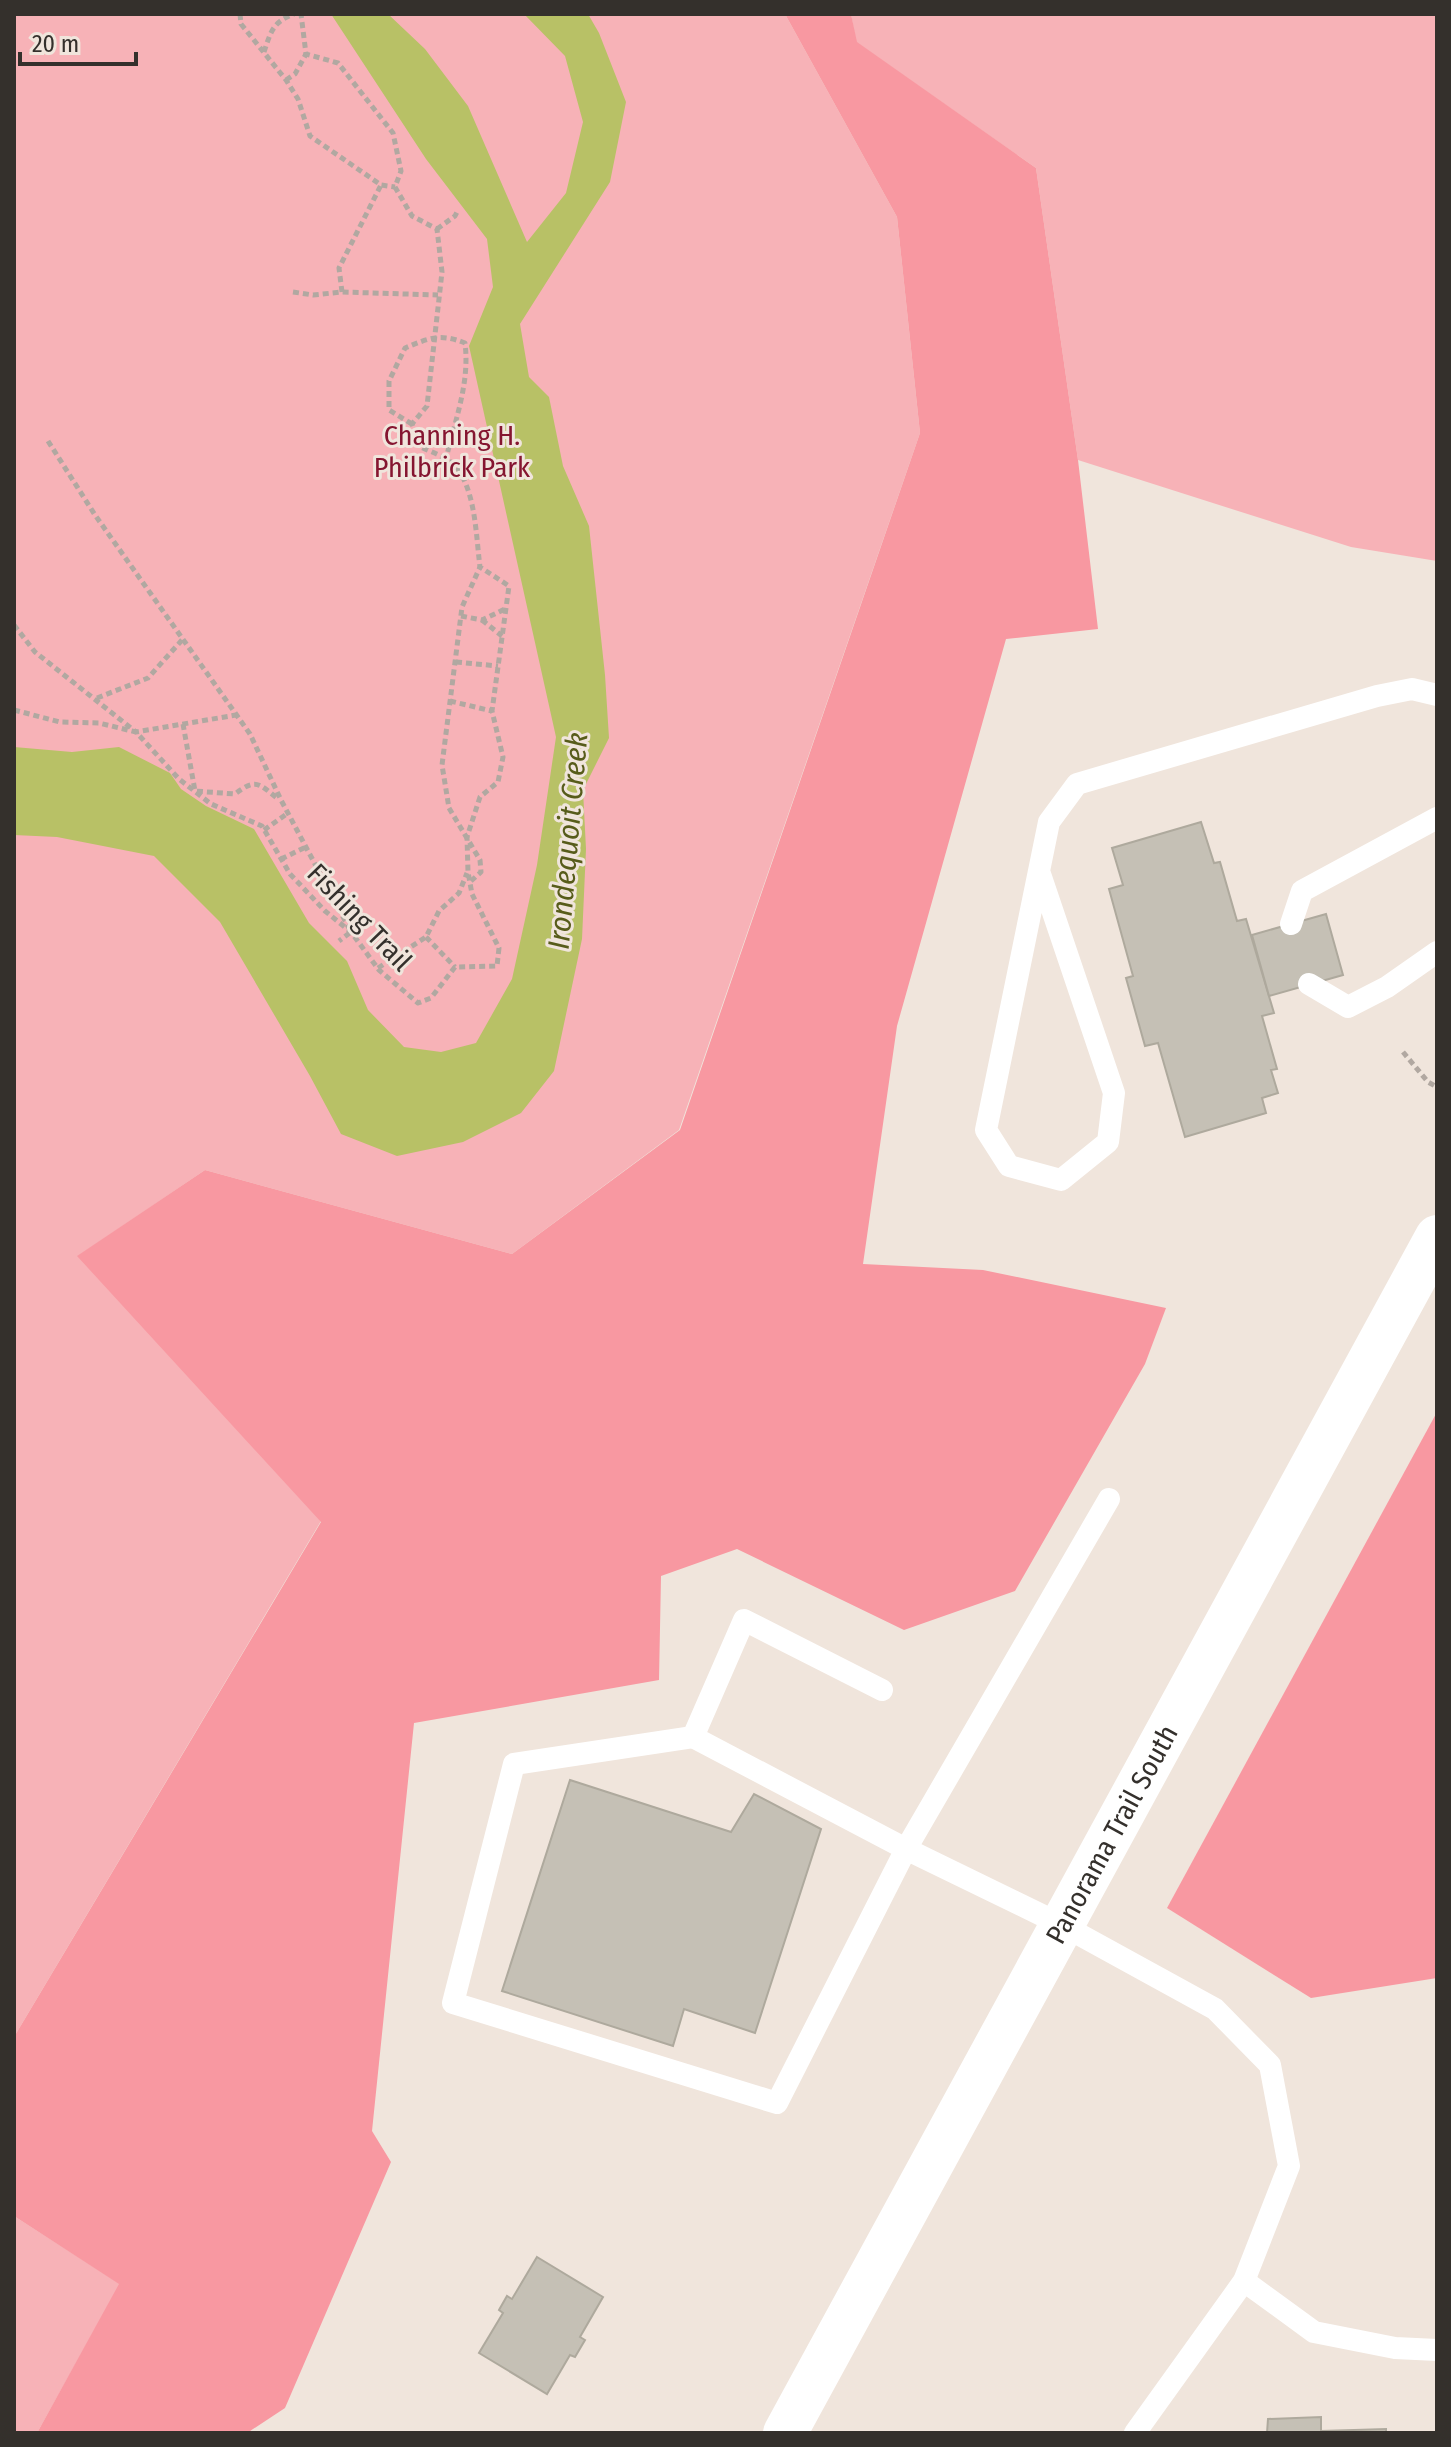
<svg xmlns="http://www.w3.org/2000/svg" width="1451" height="2447" viewBox="0 0 1451 2447" font-family="'Fira Sans Condensed',sans-serif">
<style>
.green{fill:#f7b2b7}
.forest{fill:#f898a1}
.water{fill:#b8c166}
.building{fill:#c5c0b5;stroke:#aea99d;stroke-width:2}
.lines{fill:none;stroke-linecap:round;stroke-linejoin:round}
.path{stroke:#b1a8a1;stroke-width:5;stroke-dasharray:6 4;stroke-linecap:butt}
.lane{stroke:#fff;stroke-width:22}
.primary{stroke:#fff;stroke-width:44}
.labels{text-anchor:middle;stroke-width:6;stroke-linejoin:round;paint-order:stroke}
.park-label{font-size:28px;fill:#851530;stroke:#f0e5dc}
.street-label{font-size:28px;fill:#34302c;stroke:#f0e5dc}
.water-label{font-size:30px;font-style:italic;fill:#575c1a;stroke:#f0e5dc}
</style>
<rect width="100%" height="100%" fill="#f0e5dc"/>
<g class="green">
<path d="M 14,14 L 785,14 L 897,217 L 920,433 L 679,1130 L 512,1254 L 205,1170 L 78,1256 L 321,1521 L 14,2037 Z"/>
<path d="M 851,14 L 1437,14 L 1437,561 L 1351,547 L 1078,460 L 1036,168 L 856,42 Z"/>
<path d="M 14,2216 L 120,2284 L 37,2433 L 14,2433 Z"/>
</g>
<g class="forest">
<path d="M 785,14 L 851,14 L 857,42 L 1036,168 L 1078,460 L 1098,629 L 1006,639 L 897,1026 L 863,1264 L 983,1270 L 1166,1308 L 1145,1364 L 1015,1591 L 904,1630 L 737,1549 L 661,1576 L 659,1680 L 414,1723 L 372,2131 L 391,2162 L 285,2408 L 247,2433 L 37,2433 L 119,2284 L 14,2216 L 14,2037 L 321,1522 L 77,1256 L 205,1170 L 512,1254 L 680,1130 L 920,433 L 897,217 Z"/>
<path d="M 1437,1412 L 1437,1978 L 1311,1998 L 1167,1908 Z"/>
</g>
<path class="water" d="M 331,14 L 388,14 L 425,49 L 468,106 L 527,242 L 566,193 L 583,122 L 565,56 L 524,14 L 588,14 L 599,33 L 626,102 L 610,182 L 520,324 L 529,377 L 549,397 L 563,466 L 589,526 L 605,675 L 609,738 L 583,790 L 586,849 L 582,939 L 554,1071 L 521,1113 L 463,1142 L 397,1156 L 341,1134 L 310,1076 L 220,922 L 154,856 L 57,837 L 14,835 L 14,747 L 72,752 L 119,747 L 170,773 L 181,789 L 206,806 L 254,829 L 309,923 L 347,961 L 368,1010 L 404,1047 L 441,1052 L 476,1043 L 512,979 L 537,865 L 556,737 L 469,346 L 493,287 L 487,239 L 426,159 Z"/>
<g class="building">
<path d="M 1201,822 L 1214,863 L 1220,862 L 1237,921 L 1246,919 L 1274,1013 L 1262,1016 L 1277,1069 L 1271,1070 L 1278,1093 L 1262,1098 L 1266,1113 L 1185,1137 L 1158,1043 L 1145,1046 L 1126,978 L 1133,976 L 1109,889 L 1123,885 L 1112,848 Z"/>
<path d="M 1326,914 L 1343,975 L 1269,996 L 1252,935 Z"/>
<path d="M 570,1780 L 731,1832 L 754,1794 L 821,1829 L 755,2033 L 684,2009 L 673,2046 L 502,1991 Z"/>
<path d="M 537,2257 L 603,2297 L 580,2337 L 585,2340 L 575,2357 L 570,2355 L 547,2394 L 479,2353 L 503,2313 L 499,2310 L 507,2296 L 512,2299 Z"/>
<path d="M 1321,2417 L 1321,2431 L 1386,2429 L 1386,2433 L 1267,2433 L 1268,2419 Z"/>
</g>
<g class="lines">
<g class="path">
<path d="M 240,14 L 241,24 L 286,80 L 298,99 L 310,136 L 381,185 L 395,187"/>
<path d="M 264,52 C 271,31 273,22 294,14"/>
<path d="M 286,80 L 295,74 L 306,54"/>
<path d="M 437,229 L 455,216 L 458,210"/>
<path d="M 293,292 L 313,295 L 342,292 L 438,295"/>
<path d="M 342,292 L 339,268 L 381,185"/>
<path d="M 412,424 L 389,410 L 389,381 L 405,348 C 429,338 440,333 465,343 C 470,383 455,420 446,459"/>
<path d="M 48,441 L 95,515 L 250,734 L 281,800 L 351,932 L 339,941"/>
<path d="M 461,616 L 482,620 L 505,609"/>
<path d="M 482,620 L 502,636"/>
<path d="M 14,625 L 35,652 L 136,732 L 236,715"/>
<path d="M 456,662 L 498,666"/>
<path d="M 97,698 L 148,678 L 182,640"/>
<path d="M 450,701 L 492,711"/>
<path d="M 14,710 L 60,722 L 99,723 L 136,732 L 179,779 L 211,804 L 262,826 L 290,874 L 325,911 L 351,932 L 379,970 L 418,1003 L 431,998 L 455,967 L 497,966 L 499,948 L 472,894 L 468,872 L 467,837 L 480,797 L 498,782 L 503,757 L 492,711 L 509,586 L 480,567 C 476,536 476,496 458,469 C 450,458 433,453 421,447 L 412,424 L 427,406 L 442,272 L 437,229 L 412,216 L 395,187 L 401,171 L 393,133 L 338,63 L 306,54 L 301,14"/>
<path d="M 183,724 L 195,791 L 235,794 C 256,778 258,783 277,798"/>
<path d="M 264,830 L 288,813"/>
<path d="M 281,859 L 306,847"/>
<path d="M 471,881 L 481,872 L 480,860 L 449,808 L 442,765 L 462,607 L 480,567"/>
<path d="M 426,937 L 455,967"/>
<path d="M 378,968 L 426,937 L 439,911 L 459,893 L 467,873"/>
<path d="M 1403,1052 L 1428,1082 L 1437,1087"/>
</g>
<g class="lane">
<path d="M 1039,871 L 1114,1093 L 1108,1142 L 1061,1180 L 1009,1166 L 986,1130 L 1049,822 L 1077,784 L 1377,696 L 1412,689 L 1437,695"/>
<path d="M 1291,924 L 1302,891 L 1437,818"/>
<path d="M 1309,984 L 1348,1007 L 1387,987 L 1437,952"/>
<path d="M 882,1690 L 744,1620 L 693,1737 L 906,1849 L 1062,1925 L 1215,2009 L 1270,2065 L 1289,2166 L 1244,2281 L 1135,2433"/>
<path d="M 693,1737 L 514,1764 L 453,2003 L 777,2103 L 906,1849 L 1109,1499"/>
<path d="M 1244,2281 L 1314,2332 L 1395,2348 L 1437,2350"/>
</g>
<path class="primary" id="s1" d="M 785,2433 L 1437,1237"/>
</g>
<g class="labels">
<g class="park-label">
<text x="452" y="445">Channing H.<tspan x="452" dy="32">Philbrick Park</tspan></text>
</g>
<g class="street-label">
<text transform="translate(360 917) rotate(46)" y="10">Fishing Trail</text>
<text dy="10" stroke="none"><textPath href="#s1" startOffset="682">Panorama Trail South</textPath></text>
</g>
<g class="water-label">
<text transform="translate(568 841) rotate(-85)" y="10">Irondequoit Creek</text>
</g>
</g>
<rect width="1451" height="2447" fill="none" stroke="#34302c" stroke-width="32"/>
<path d="M20 52v12h116v-12" fill="none" stroke="#34302c" stroke-width="4"/>
<text x="32" y="52" font-size="24" fill="#34302c" stroke="#f0e5dc" stroke-width="6" paint-order="stroke">20 m</text>
</svg>
